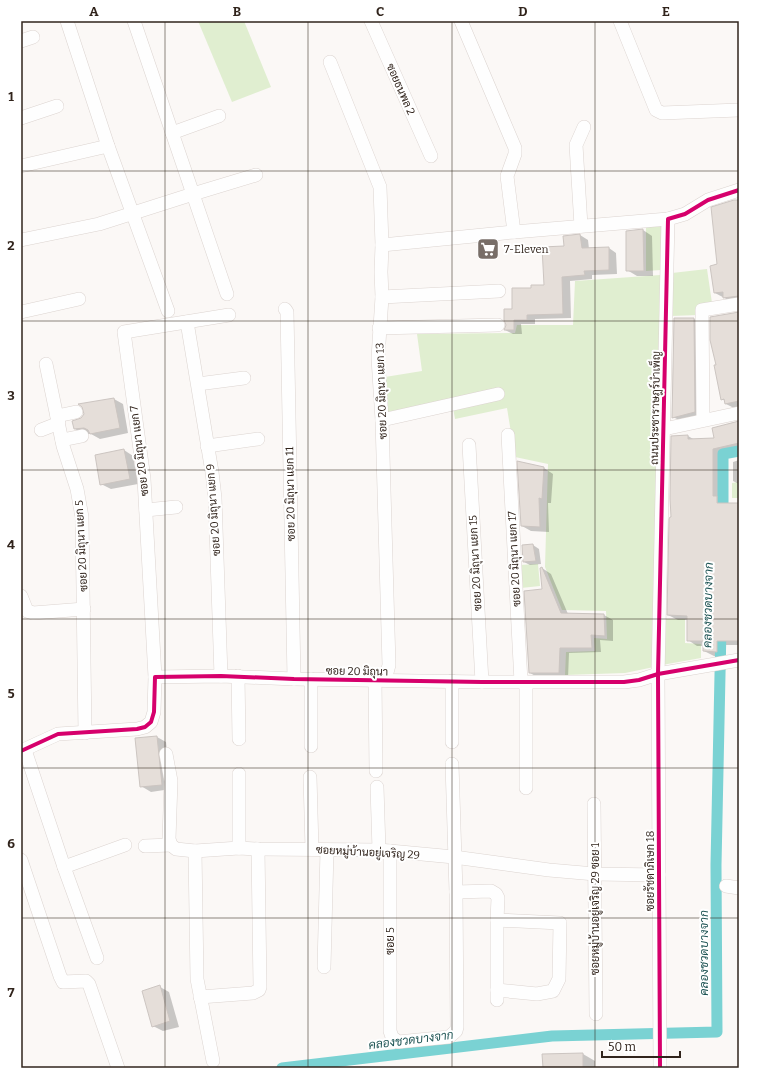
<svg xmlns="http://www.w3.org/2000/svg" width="760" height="1089" viewBox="0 0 760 1089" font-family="Bitter,Sarabun,serif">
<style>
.green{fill:#e0eed0}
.shadow{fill:#0003}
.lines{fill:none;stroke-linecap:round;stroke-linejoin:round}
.canal{stroke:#7ad2d3;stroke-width:11}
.building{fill:#e5ded9;stroke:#ccc5c1}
.minor-casing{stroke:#dcd4d0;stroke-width:14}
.minor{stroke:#fefefe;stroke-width:13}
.cycleway-casing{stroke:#fff;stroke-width:6}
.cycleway{stroke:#d6006c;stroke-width:4}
.grid{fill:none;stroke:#31241c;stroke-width:1;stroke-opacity:0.55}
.labels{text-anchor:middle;stroke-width:4;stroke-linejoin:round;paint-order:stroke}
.street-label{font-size:11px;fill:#31241c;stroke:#fff}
.poi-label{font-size:11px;fill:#31241c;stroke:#fff;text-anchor:start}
.water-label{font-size:12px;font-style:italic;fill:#1e5454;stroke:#fff}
.neatline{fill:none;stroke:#31241c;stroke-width:1.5}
.grid-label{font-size:13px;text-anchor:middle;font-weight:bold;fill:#31241c}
</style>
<rect width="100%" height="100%" fill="#fbf8f6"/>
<g class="green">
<path d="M 198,21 L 244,21 L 271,87 L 232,102 Z"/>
<path d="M 662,224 L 661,270 L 646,271 L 646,226 Z"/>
<path d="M 707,269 L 712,303 L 698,304 L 698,315 L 671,316 L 672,273 Z"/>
<path d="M 660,275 L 654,667 L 625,673 L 565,675 L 566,652 L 595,651 L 594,638 L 607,639 L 606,611 L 562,610 L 545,567 L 548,464 L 515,457 L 507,408 L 455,419 L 452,402 L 388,412 L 385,377 L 422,371 L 417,334 L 515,333 L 517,325 L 573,325 L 575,281 Z"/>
<path d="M 739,482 L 739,498 L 732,498 L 732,483 Z"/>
<path d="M 538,564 L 540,586 L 521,588 L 519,565 Z"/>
<path d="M 663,619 L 685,619 L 685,643 L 701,644 L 701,658 L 662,665 Z"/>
</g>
<g class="shadow">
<path d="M 739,201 L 739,303 L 734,303 L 715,293 L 719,265 Z"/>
<path d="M 643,230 L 652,236 L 653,276 L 637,276 L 627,270 Z"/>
<path d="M 580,235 L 588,240 L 589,249 L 609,248 L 616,253 L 617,274 L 592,275 L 592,279 L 570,281 L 571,318 L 535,319 L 535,324 L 521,324 L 522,334 L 513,334 L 505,330 L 513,310 L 532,289 L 545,286 L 565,247 Z"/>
<path d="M 739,313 L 739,408 L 736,409 L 726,404 L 726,401 L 722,399 Z"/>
<path d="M 694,319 L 700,322 L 701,415 L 679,420 L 673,417 Z"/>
<path d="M 114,399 L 123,404 L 128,433 L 100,439 L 91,434 L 84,434 L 75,429 L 82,419 Z"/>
<path d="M 739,422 L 739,450 L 722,454 L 722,490 L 720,491 L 722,500 L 726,502 L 726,504 L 739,504 L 739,645 L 726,645 L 726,656 L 714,656 L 704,651 L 704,646 L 697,646 L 688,640 L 688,620 L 678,620 L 668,615 L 672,518 L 672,437 L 688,436 L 695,440 L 715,439 Z"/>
<path d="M 124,450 L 133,456 L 138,484 L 111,489 L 101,484 Z"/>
<path d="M 739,460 L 739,484 L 733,481 L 733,462 Z"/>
<path d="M 544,468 L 553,474 L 551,503 L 548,503 L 549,532 L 531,531 L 522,526 Z"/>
<path d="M 533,545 L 539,549 L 541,564 L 530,565 L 524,562 Z"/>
<path d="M 542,568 L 551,574 L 568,614 L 604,615 L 613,620 L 613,641 L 600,640 L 601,652 L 569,653 L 568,678 L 539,678 L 530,673 L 544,590 Z"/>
<path d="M 157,737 L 166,742 L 171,789 L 151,792 L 141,786 Z"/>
<path d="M 160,987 L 169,992 L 179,1027 L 163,1031 L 153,1026 Z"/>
<path d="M 583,1054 L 595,1061 L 595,1068 L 544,1068 Z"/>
</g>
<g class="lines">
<g class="canal">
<path d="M 723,518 L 723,454 L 739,451"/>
<path d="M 282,1068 L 552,1036 L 717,1032 L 716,865 L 721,627"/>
</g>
</g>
<g class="building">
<path d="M 734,200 L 739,200 L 739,296 L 723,298 L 723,292 L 714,293 L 710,266 L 717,264 L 711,207 Z"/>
<path d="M 643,229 L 644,271 L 626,271 L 626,231 Z"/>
<path d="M 580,234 L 582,248 L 609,247 L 609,270 L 584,271 L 585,275 L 562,277 L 563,314 L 527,315 L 527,320 L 514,320 L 514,330 L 504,330 L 506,325 L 504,320 L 504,309 L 512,309 L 512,288 L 531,288 L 531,285 L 544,285 L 542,247 L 564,246 L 563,236 Z"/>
<path d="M 739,312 L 739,401 L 725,404 L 724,399 L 721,400 L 714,365 L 716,365 L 710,340 L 710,317 Z"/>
<path d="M 674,318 L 694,318 L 695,412 L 672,418 Z"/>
<path d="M 114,398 L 120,428 L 90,434 L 88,430 L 84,428 L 74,429 L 72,421 L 81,418 L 84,414 L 82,407 L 78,404 Z"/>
<path d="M 739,421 L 739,443 L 713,449 L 713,496 L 717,496 L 717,503 L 739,503 L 739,641 L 717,641 L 717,652 L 703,651 L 703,641 L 687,641 L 687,616 L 667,615 L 669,519 L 670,517 L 671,517 L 670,498 L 671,436 L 688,435 L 688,439 L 714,438 L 712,428 Z"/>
<path d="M 124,449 L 130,479 L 100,485 L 95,455 Z"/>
<path d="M 517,461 L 544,467 L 542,499 L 539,498 L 540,527 L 521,526 Z"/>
<path d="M 533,544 L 536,561 L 523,562 L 522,545 Z"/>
<path d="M 542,567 L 561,613 L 604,614 L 605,636 L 591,635 L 592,648 L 560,648 L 559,673 L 529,673 L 524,591 L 542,589 L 540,568 Z"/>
<path d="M 157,736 L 162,785 L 140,787 L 135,738 Z"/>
<path d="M 160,985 L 170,1021 L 152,1027 L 142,991 Z"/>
<path d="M 583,1053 L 583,1068 L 543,1068 L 542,1054 Z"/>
</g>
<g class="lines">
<g class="minor-casing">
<g id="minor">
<path d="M 67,21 L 108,146 L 168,311"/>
<path d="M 134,21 L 227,294"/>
<path d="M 371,21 L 431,156"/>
<path d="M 461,21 L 515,148 L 515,154 L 507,176 L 514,232"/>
<path d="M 620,21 L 656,110 L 662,113 L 739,110"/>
<path d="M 21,41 L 33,37"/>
<path d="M 330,62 L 380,187 L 382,245 L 381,272 L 382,297 L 378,358 L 382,420 L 389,665 L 385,680"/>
<path d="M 21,118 L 57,106"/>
<path d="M 172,133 L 219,116"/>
<path d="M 21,166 L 108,146"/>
<path d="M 581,226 L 576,145 L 584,127"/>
<path d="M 21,240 L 99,224 L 193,194 L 256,175"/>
<path d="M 382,245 L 514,232 L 668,219"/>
<path d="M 382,297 L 499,291"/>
<path d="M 285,309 L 287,312 L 294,679"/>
<path d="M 21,312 L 79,299"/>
<path d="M 187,322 L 212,472 L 215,498 L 221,676"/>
<path d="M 379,328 L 498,325"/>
<path d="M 46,364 L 63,446 L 77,489 L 82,517 L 85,733"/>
<path d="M 198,384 L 244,378"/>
<path d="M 57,416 L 76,412"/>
<path d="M 382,420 L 498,394"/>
<path d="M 703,420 L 702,310 L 739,304"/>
<path d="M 664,429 L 739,413"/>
<path d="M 41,430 L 59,423"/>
<path d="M 508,435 L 521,682"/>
<path d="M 62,440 L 82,436"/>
<path d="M 469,445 L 482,682"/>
<path d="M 207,446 L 258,439"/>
<path d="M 146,510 L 176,507"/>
<path d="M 21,596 L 27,611 L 33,613 L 84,609"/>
<path d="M 238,676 L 239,739"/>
<path d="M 155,677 L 144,479 L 124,332 L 229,315"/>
<path d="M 375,680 L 376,771"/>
<path d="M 526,682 L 526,788"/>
<path d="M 452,742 L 452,681"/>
<path d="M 311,746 L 311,679"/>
<path d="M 25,750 L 64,867 L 97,958"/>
<path d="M 21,751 L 58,734 L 137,729 L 145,727 L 151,722 L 154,712 L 155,677 L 221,676 L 294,679 L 482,682 L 624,682 L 639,680 L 658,674 L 739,660"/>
<path d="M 166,754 L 171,781 L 169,839 L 171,845 L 176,849 L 195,851 L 239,848 L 258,849 L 379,850 L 454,857 L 549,870 L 595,874 L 659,875"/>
<path d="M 310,777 L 312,849"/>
<path d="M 377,787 L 379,850"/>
<path d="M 594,804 L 596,1014"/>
<path d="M 145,846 L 171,845"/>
<path d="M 239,848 L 239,774"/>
<path d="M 195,851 L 197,979 L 213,1061"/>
<path d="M 390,851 L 390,1031 L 392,1037 L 398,1042 L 449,1037 L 456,1031 L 457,1027 L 456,892 L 452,764"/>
<path d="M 21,860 L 60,976 L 63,982 L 86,981 L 89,984 L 118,1068"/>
<path d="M 64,867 L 125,845"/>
<path d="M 726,886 L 739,888"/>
<path d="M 456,892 L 491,891 L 496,894 L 498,898 L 497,920 L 497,1000"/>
<path d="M 497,920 L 560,923 L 559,979 L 553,991 L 537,994 L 497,990"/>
<path d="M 324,967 L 327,850"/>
<path d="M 200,997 L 253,993 L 259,990 L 260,987 L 258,849"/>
<path d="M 660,1068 L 658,674 L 668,219 L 685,214 L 708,200 L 739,190"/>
</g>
</g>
<use href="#minor" class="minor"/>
<g class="cycleway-casing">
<g id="cycleway">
<path d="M 21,751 L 58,734 L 137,729 L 145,727 L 151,722 L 154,712 L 155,677 L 221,676 L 294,679 L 482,682 L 624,682 L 639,680 L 658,674 L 739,660"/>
<path d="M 660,1068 L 658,674 L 668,219 L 685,214 L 708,200 L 739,190"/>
</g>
</g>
<use href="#cycleway" class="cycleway"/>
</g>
<path class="grid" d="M 165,21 L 165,1068M 308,21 L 308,1068M 452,21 L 452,1068M 595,21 L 595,1068M 21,171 L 739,171M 21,321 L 739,321M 21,470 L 739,470M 21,619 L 739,619M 21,768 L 739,768M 21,918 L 739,918"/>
<defs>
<g id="supermarket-square" transform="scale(1.15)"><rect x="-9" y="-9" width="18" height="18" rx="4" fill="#786e68" stroke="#fff"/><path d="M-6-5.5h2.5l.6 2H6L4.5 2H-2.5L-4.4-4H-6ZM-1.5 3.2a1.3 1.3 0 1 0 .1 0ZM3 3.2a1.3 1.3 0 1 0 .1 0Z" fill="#fff"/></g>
</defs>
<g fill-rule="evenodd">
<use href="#supermarket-square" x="488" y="249"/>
</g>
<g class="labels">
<g class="street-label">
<text transform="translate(401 89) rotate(66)" y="4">ซอยธนพล 2</text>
<text transform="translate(381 391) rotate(-92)" y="4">ซอย 20 มิถุนา แยก 13</text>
<text transform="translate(655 408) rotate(-89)" y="4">ถนนประชาราษฎร์บำเพ็ญ</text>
<text transform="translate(139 451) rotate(-97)" y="4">ซอย 20 มิถุนา แยก 7</text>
<text transform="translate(290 494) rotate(-91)" y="4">ซอย 20 มิถุนา แยก 11</text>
<text transform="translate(213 510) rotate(-94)" y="4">ซอย 20 มิถุนา แยก 9</text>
<text transform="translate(81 546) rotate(-93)" y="4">ซอย 20 มิถุนา แยก 5</text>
<text transform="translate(514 559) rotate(-93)" y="4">ซอย 20 มิถุนา แยก 17</text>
<text transform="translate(475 563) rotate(-93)" y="4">ซอย 20 มิถุนา แยก 15</text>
<text transform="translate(357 671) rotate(1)" y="4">ซอย 20 มิถุนา</text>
<text transform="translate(368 852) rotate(3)" y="4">ซอยหมู่บ้านอยู่เจริญ 29</text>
<text transform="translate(650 871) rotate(-90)" y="4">ซอยรัชดาภิเษก 18</text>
<text transform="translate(595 909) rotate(-90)" y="4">ซอยหมู่บ้านอยู่เจริญ 29 ซอย 1</text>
<text transform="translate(390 941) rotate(-90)" y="4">ซอย 5</text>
</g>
<g class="poi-label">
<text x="504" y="253">7-Eleven</text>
</g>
<g class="water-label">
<text transform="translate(708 605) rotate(-89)" y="4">คลองชวดบางจาก</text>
<text transform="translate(704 953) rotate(-90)" y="4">คลองชวดบางจาก</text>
<text transform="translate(411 1040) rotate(-7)" y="4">คลองชวดบางจาก</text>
</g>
</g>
<rect width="760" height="1089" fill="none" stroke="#ffffff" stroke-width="44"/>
<path d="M602 1051v6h78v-6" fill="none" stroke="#31241c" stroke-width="2"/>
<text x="608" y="1051" font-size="12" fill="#31241c" stroke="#ffffff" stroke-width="3" paint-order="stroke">50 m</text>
<rect x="22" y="22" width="716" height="1045" class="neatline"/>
<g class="grid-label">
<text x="94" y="16">A</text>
<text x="237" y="16">B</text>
<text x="380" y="16">C</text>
<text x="523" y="16">D</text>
<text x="666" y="16">E</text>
<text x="11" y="101">1</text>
<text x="11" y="250">2</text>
<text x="11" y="400">3</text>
<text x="11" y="549">4</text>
<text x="11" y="698">5</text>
<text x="11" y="848">6</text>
<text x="11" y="997">7</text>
</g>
</svg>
